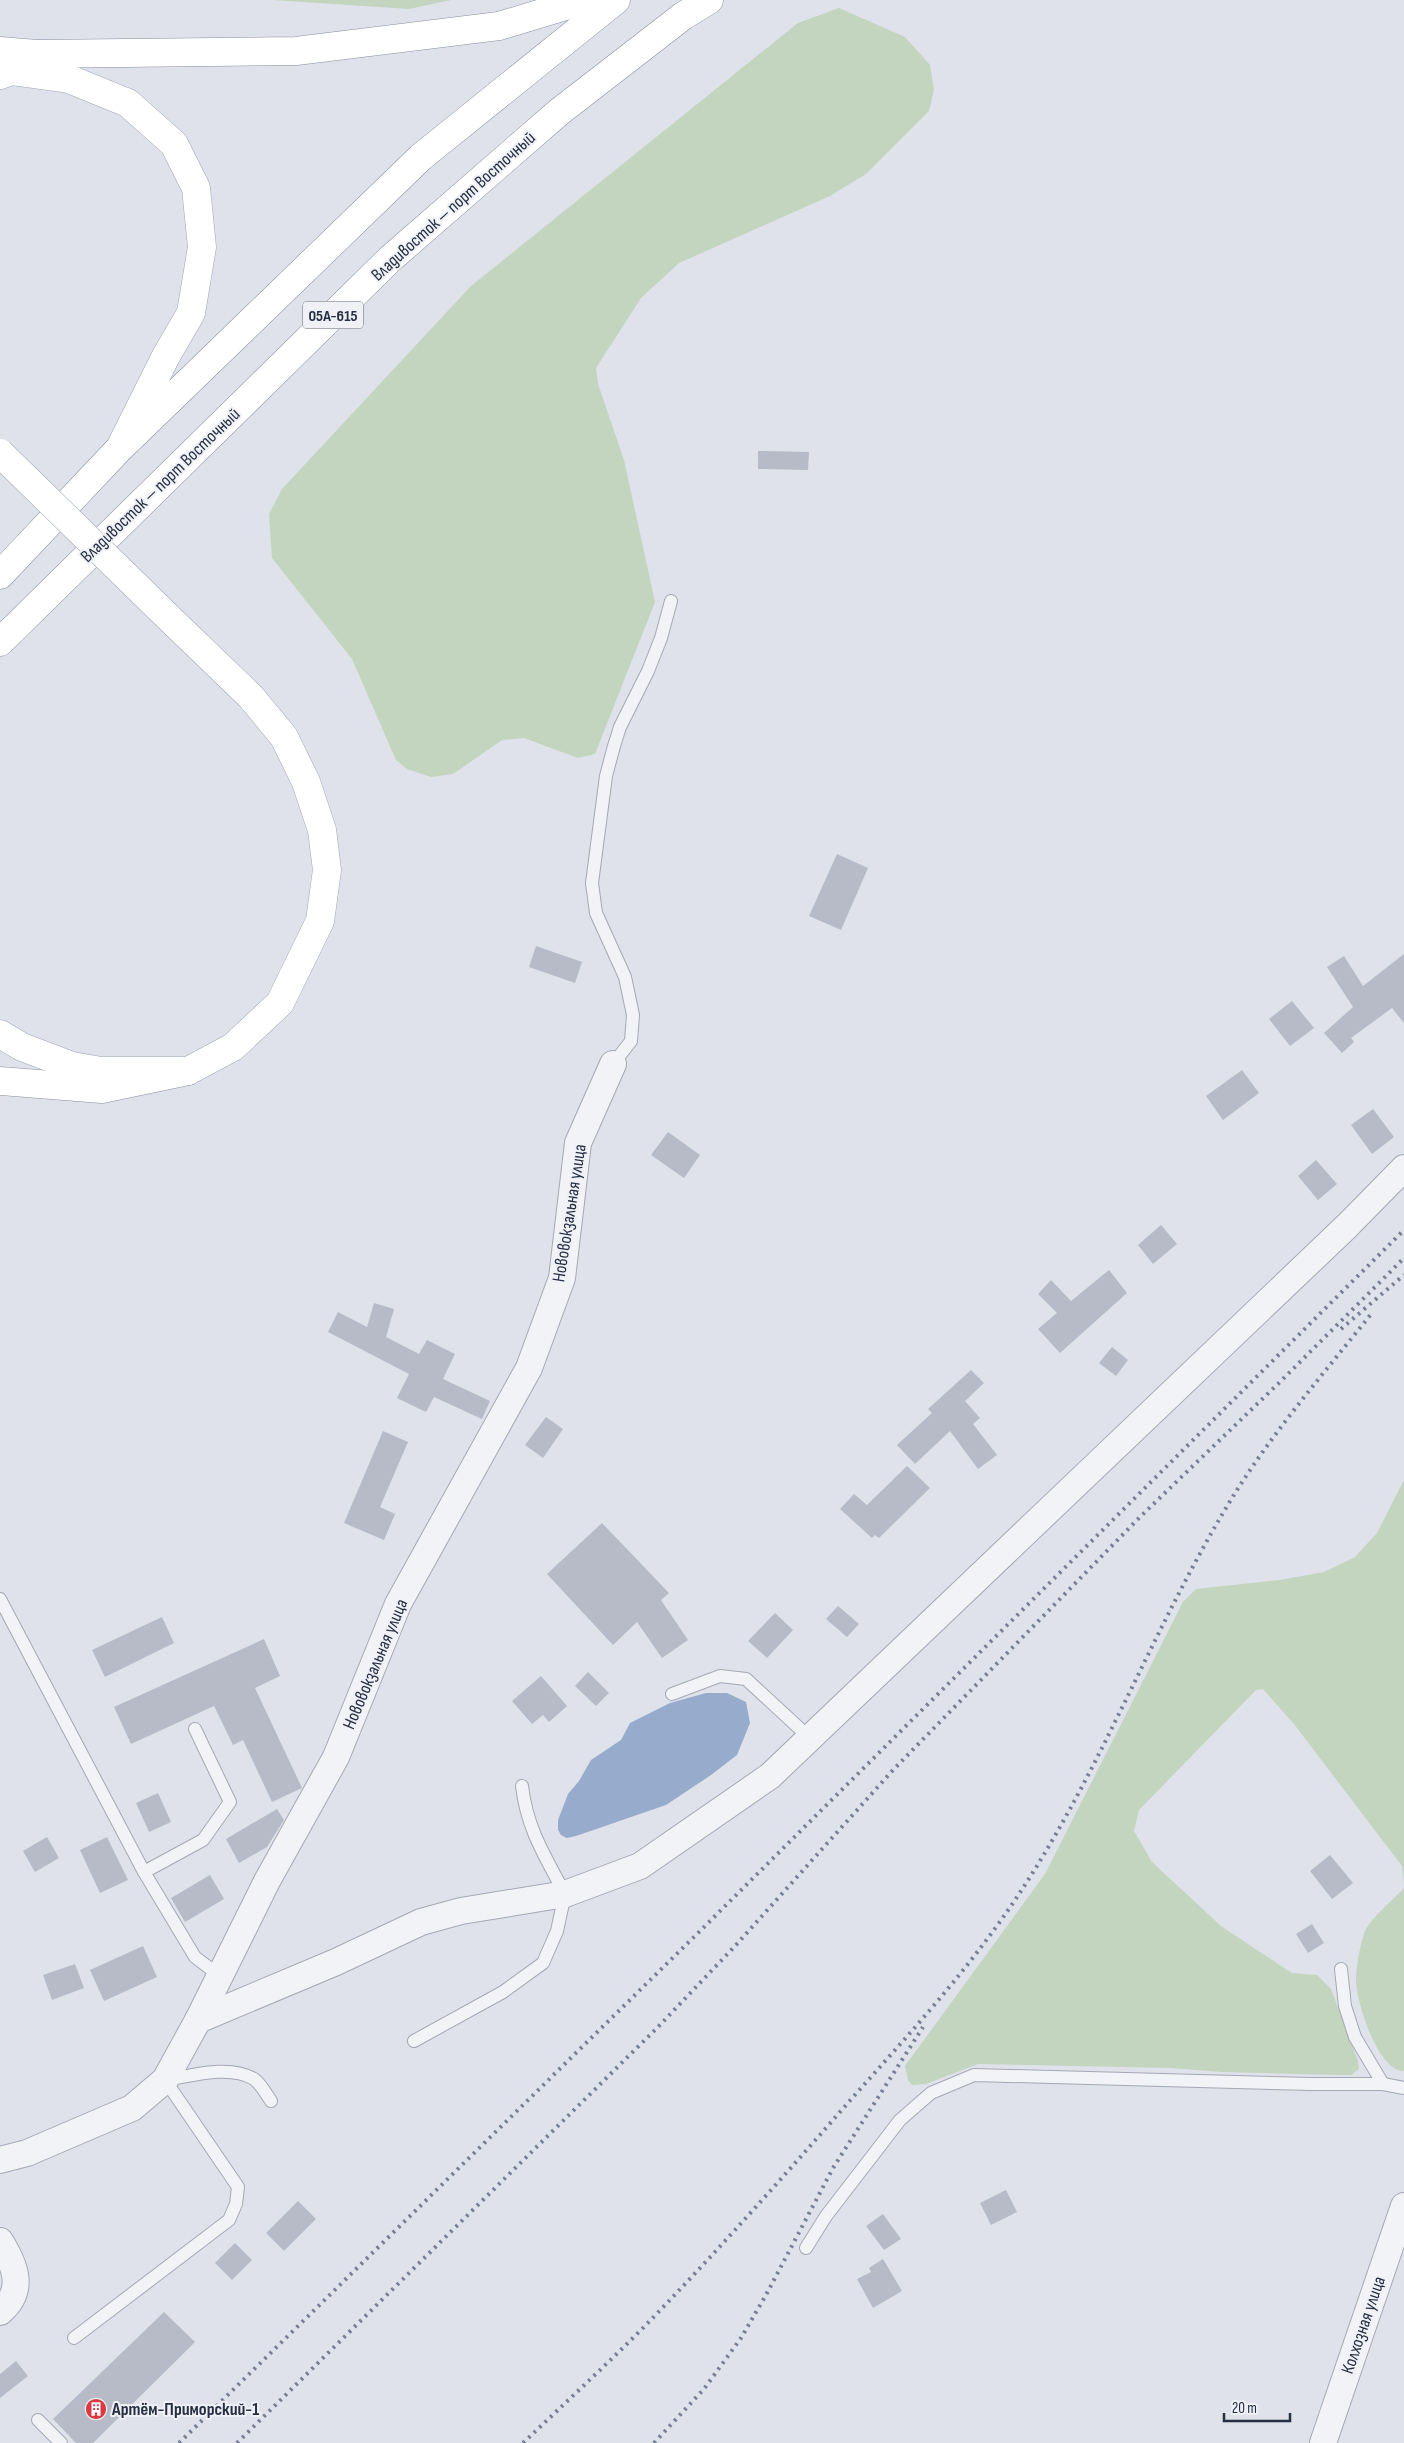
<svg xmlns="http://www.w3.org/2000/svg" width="1404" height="2443" viewBox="0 0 1404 2443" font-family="'Sofia Sans Condensed',sans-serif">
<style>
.green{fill:#c3d4bf}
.water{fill:#97accd}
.building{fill:#b6bbc7}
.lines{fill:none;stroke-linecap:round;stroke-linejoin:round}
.lane-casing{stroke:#a4a8b4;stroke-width:14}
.street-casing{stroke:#a4a8b4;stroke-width:28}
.primary-casing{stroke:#9da5b6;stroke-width:29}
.highway-casing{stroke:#858ea2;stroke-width:29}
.lane{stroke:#f2f3f7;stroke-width:12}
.street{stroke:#f2f3f7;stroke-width:26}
.primary{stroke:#fff;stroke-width:28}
.highway{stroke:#fff;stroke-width:28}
.rail{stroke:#777f95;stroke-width:4;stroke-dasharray:2.5 5;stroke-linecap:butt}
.primary-bridge-casing{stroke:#9da5b6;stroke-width:29;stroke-linecap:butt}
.primary-bridge{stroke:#fff;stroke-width:28}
.labels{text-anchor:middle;stroke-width:4;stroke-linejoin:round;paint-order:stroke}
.shield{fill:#eff1f7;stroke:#626878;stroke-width:1}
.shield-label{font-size:16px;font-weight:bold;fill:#262e42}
.street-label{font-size:18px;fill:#262e42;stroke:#eff1f7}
.poi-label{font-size:18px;font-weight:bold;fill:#262e42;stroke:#eff1f7;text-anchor:start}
</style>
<rect width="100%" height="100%" fill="#dfe2ea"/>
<g class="green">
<path d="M 273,0 L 451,0 L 409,9 Z"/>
<path d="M 839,8 L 905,37 L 930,65 L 934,90 L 929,111 L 866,174 L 830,196 L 679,263 L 641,298 L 596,368 L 598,384 L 624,460 L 655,602 L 595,754 L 578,758 L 524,738 L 502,740 L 453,774 L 431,777 L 407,769 L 396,760 L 352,659 L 272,558 L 269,514 L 282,489 L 471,286 L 798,23 Z"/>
<path d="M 1404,1480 L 1404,1883 L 1402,1866 L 1294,1724 L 1263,1689 L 1256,1690 L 1139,1810 L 1134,1831 L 1152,1862 L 1222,1927 L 1292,1973 L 1317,1975 L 1331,1989 L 1358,2061 L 1359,2069 L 1351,2075 L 1335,2075 L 1222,2072 L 1171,2068 L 978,2064 L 926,2084 L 912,2085 L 908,2080 L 905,2066 L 1045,1874 L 1183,1602 L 1196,1589 L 1280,1580 L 1324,1572 L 1355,1557 L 1377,1533 Z"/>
<path d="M 1404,1888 L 1404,2071 C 1378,2072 1357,2003 1356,1981 C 1356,1967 1360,1945 1365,1931 C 1370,1919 1394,1899 1404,1888 Z"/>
</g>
<path class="water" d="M 706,1693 L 727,1693 L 746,1702 L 750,1723 L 737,1755 L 711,1775 L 666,1805 L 576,1836 L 567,1838 L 561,1835 L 558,1830 L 558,1820 L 568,1794 L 579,1781 L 591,1760 L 621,1740 L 630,1723 L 670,1703 Z"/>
<g class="building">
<path d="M 758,451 L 809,452 L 808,470 L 758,469 Z"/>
<path d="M 837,854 L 868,868 L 841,930 L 809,916 Z"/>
<path d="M 536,946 L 582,962 L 575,983 L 529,967 Z"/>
<path d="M 1404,954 L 1404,1023 L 1392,1008 L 1351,1038 L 1354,1042 L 1342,1053 L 1324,1033 L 1353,1007 L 1327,967 L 1344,956 L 1363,986 Z"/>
<path d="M 1292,1001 L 1314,1028 L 1290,1046 L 1269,1019 Z"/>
<path d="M 1242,1070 L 1259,1093 L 1223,1120 L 1206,1096 Z"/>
<path d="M 1373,1109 L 1394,1137 L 1372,1154 L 1351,1125 Z"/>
<path d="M 668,1132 L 700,1155 L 684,1178 L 651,1155 Z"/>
<path d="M 1316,1160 L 1337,1184 L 1318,1200 L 1298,1176 Z"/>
<path d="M 1161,1225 L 1177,1244 L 1153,1264 L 1138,1245 Z"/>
<path d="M 1109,1270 L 1127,1293 L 1060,1353 L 1038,1329 L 1057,1313 L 1038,1294 L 1051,1280 L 1071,1301 Z"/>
<path d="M 374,1303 L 394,1309 L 386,1337 L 419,1354 L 427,1340 L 455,1354 L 443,1379 L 490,1401 L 482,1419 L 434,1397 L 426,1412 L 397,1398 L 409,1374 L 328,1332 L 338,1312 L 367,1327 Z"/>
<path d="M 1112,1347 L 1128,1360 L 1116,1376 L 1099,1363 Z"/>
<path d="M 971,1370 L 984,1383 L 965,1401 L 980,1418 L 973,1424 L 997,1455 L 978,1469 L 950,1431 L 915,1464 L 897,1445 L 932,1413 L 928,1409 Z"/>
<path d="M 546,1417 L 563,1429 L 543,1458 L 525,1445 Z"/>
<path d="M 383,1431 L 408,1442 L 380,1507 L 395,1514 L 384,1540 L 344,1523 Z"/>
<path d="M 907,1466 L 930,1488 L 879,1538 L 875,1535 L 872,1538 L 840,1509 L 854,1494 L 867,1505 Z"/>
<path d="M 602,1523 L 669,1593 L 661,1600 L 688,1640 L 662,1658 L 637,1622 L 613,1645 L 547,1574 Z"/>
<path d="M 838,1606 L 859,1624 L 847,1637 L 826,1619 Z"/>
<path d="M 775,1613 L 793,1630 L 767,1658 L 748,1641 Z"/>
<path d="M 162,1617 L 174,1643 L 105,1677 L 92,1650 Z"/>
<path d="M 264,1639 L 280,1676 L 255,1688 L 302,1788 L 272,1802 L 243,1740 L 233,1745 L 214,1706 L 131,1744 L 114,1707 Z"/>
<path d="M 588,1672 L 609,1693 L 596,1706 L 575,1686 Z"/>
<path d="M 541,1676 L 567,1706 L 549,1722 L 543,1715 L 532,1724 L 512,1701 Z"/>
<path d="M 158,1793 L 171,1822 L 149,1832 L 136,1803 Z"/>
<path d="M 277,1809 L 284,1820 L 267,1847 L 239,1863 L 226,1839 Z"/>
<path d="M 47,1837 L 59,1858 L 35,1872 L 23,1851 Z"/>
<path d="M 107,1837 L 128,1880 L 100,1893 L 80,1850 Z"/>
<path d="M 1330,1855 L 1353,1883 L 1332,1899 L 1310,1871 Z"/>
<path d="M 210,1875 L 224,1899 L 185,1922 L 171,1898 Z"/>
<path d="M 1312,1924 L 1324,1943 L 1308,1953 L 1296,1934 Z"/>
<path d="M 143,1946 L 157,1977 L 104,2001 L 90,1970 Z"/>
<path d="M 75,1964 L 84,1988 L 52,2000 L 43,1975 Z"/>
<path d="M 1006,2190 L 1017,2212 L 991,2225 L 980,2203 Z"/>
<path d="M 298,2201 L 316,2219 L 284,2251 L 266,2233 Z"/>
<path d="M 883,2214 L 901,2239 L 884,2250 L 866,2226 Z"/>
<path d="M 235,2243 L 252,2260 L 232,2280 L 215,2263 Z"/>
<path d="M 883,2259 L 902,2291 L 873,2308 L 857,2279 L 871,2272 L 869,2268 Z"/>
<path d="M 164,2312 L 195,2342 L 93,2443 L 76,2443 L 53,2419 Z"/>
<path d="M 16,2361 L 28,2376 L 0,2398 L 0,2374 Z"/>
</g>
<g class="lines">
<g class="lane-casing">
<g id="lane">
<path d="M 613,1064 L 631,1041 L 633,1015 L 625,977 L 596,913 L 592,883 L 606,776 L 614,746 L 620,727 L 648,671 L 661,638 L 671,601"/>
<path d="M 0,1599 L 144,1872 L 195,1957 L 220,1976"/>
<path d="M 672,1694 L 720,1676 L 746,1679 L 811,1739"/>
<path d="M 144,1872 L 203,1840 L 230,1802 L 195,1729"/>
<path d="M 1341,1969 L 1345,2006 L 1355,2037 L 1383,2084"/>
<path d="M 414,2041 L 503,1992 L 543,1963 L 557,1931 L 565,1894 C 545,1856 527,1829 522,1786"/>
<path d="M 806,2248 L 826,2216 L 900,2120 L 931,2093 L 974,2075 L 1311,2084 L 1383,2084 L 1404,2088"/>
<path d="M 74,2338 L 229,2220 L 236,2204 L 238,2187 L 165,2080 C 191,2076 229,2064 254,2079 C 261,2084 266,2094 271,2101"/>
<path d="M 38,2420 L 61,2443"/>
</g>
</g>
<g class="street-casing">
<g id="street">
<path d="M 198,2020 L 336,1962 L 421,1922 L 461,1911 L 565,1894 L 640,1866 L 770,1776 L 1347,1226 L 1404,1168"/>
<path d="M 0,2160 L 27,2153 L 132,2108 L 165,2080 L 198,2020 L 267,1881 L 336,1757 L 398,1604 L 529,1368 L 562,1278 L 578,1143 L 613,1064"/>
<path d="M 0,2241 C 15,2265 26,2290 0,2312"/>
<path d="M 1323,2443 L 1404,2206"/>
</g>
</g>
<g class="primary-casing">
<g id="primary">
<path d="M 0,75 L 11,71 L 69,79 L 128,103 L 174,144 L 196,188 L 202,247 L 191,313 L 166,356 L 121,446"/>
<path d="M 0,1034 L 22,1047 L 72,1066 L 101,1071 L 188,1071 L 233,1047 L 280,1003 L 320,921 L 327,870 L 322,830 L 306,782 L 284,737 L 251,697 L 167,616"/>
</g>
</g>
<g class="highway-casing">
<g id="highway">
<path d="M 0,51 L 37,54 L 296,51 L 499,26 L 585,0"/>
<path d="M 0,575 L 119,449 L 421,157 L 616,0"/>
<path d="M 0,642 L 390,259 L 559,112 L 683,16 L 709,0"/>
<path d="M 0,1081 L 102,1089 L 188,1071"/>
</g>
</g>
<use href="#lane" class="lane"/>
<use href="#street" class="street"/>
<use href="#primary" class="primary"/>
<use href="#highway" class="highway"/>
<g class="rail">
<path d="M 1341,1329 L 1404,1275"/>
<path d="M 179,2443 L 695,1936 L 1404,1230"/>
<path d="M 237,2443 L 658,2027 L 736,1945 L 893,1770 L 1140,1517 L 1282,1380 L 1404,1258"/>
<path d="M 523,2443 C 563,2405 603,2368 642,2329 C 715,2254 785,2175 854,2096 C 911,2032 969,1969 1017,1897 C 1098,1776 1149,1638 1223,1513 C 1265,1441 1320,1378 1372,1313"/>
<path d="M 654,2443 L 704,2389 L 741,2338 L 766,2295 L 833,2168 L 923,2027"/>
</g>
<g class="primary-bridge-casing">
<path id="primary-bridge" d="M 0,453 L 167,616"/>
</g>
<use href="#primary-bridge" class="primary-bridge"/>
</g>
<defs>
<g id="building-disc" transform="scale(1.125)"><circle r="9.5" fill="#da3942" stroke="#eff1f7"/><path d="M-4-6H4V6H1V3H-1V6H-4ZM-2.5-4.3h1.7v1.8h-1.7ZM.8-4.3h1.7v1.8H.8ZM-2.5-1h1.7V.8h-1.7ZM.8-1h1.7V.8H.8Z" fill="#fff"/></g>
</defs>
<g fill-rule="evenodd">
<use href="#building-disc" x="96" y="2409"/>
</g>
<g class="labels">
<rect class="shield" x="303" y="301.5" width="60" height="27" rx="4"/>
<g class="shield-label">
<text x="333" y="321">05А-615</text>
</g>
<g class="street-label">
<text transform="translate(453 206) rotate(-42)" y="6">Владивосток — порт Восточный</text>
<text transform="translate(160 485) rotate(-44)" y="6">Владивосток — порт Восточный</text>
<text transform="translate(569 1213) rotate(-81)" y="6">Нововокзальная улица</text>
<text transform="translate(375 1664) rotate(-67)" y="6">Нововокзальная улица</text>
<text transform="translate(1363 2325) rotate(-71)" y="6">Колхозная улица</text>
</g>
<g class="poi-label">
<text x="112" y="2415">Артём-Приморский-1</text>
</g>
</g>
<path d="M1224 2413v8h66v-8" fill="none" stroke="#262e42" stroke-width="2.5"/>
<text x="1232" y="2413" font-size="15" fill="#262e42" stroke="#eff1f7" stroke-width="4" paint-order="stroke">20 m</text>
</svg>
